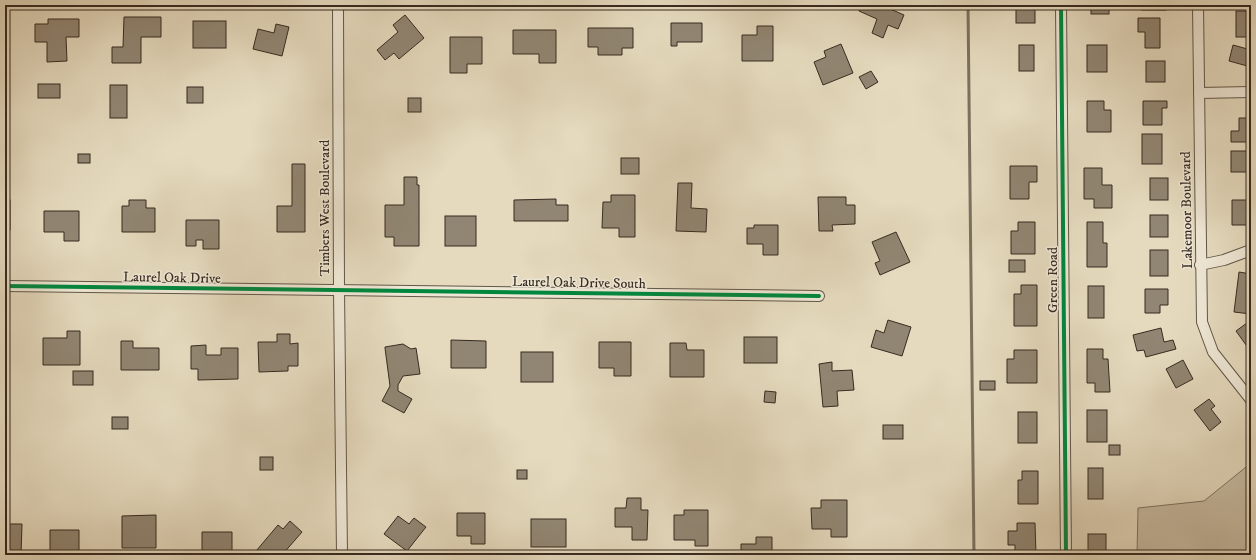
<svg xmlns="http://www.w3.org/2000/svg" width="1256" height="560" viewBox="0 0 1256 560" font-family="'IM FELL DW Pica',serif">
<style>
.green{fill:#c7bca3;stroke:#7f7462}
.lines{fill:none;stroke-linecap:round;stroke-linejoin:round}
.stream{stroke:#7c705f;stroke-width:3}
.building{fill:#918673;stroke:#372b21}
.minor-casing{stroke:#625748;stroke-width:12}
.minor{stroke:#eee7d5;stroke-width:10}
.cycleway-casing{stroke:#eee7d5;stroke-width:6}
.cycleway{stroke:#00873e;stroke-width:4}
.labels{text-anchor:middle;stroke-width:3;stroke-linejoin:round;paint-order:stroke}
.street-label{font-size:14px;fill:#372b21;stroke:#eee7d5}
</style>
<rect width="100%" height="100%" fill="#e5dabe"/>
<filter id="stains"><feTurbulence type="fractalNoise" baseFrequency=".005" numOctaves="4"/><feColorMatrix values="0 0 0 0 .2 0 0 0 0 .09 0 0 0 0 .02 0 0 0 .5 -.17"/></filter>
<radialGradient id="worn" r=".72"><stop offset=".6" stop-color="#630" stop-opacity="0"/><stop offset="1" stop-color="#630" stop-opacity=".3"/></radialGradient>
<path class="green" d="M 1251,463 L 1251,555 L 1137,555 L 1138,508 L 1204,501 Z"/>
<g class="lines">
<path class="stream" d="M 968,5 L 974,555"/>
</g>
<g class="building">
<path d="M 861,5 L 881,5 L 904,15 L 898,29 L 888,25 L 883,38 L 872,33 L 877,19 L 859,11 Z"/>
<rect x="1016" y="5" width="19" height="18"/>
<rect x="1091" y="5" width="18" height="9"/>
<rect x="1142" y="5" width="24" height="5"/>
<rect x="1236" y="11" width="15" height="26"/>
<path d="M 405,15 L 424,38 L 399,59 L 394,53 L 385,60 L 377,50 L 398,32 L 393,25 Z"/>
<path d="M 124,17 L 161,17 L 161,37 L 141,37 L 141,63 L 112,63 L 112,47 L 123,47 Z"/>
<path d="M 1138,18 L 1160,18 L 1160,48 L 1145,48 L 1145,32 L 1138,32 Z"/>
<path d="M 48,19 L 79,19 L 79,37 L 66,37 L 67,61 L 47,62 L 47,42 L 35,42 L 35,24 L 48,24 Z"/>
<rect x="193" y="21" width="33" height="27"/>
<path d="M 671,23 L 702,23 L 702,42 L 677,42 L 677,46 L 671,46 Z"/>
<path d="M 276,24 L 289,27 L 282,56 L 253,49 L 258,29 L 274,33 Z"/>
<path d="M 757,26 L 773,26 L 773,61 L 742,61 L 742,35 L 757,35 Z"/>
<path d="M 588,28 L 633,28 L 633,48 L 622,48 L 622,55 L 598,55 L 598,47 L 588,47 Z"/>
<path d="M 513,30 L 556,30 L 556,63 L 539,63 L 539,54 L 513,54 Z"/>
<rect x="5" y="33" width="1" height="38"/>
<path d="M 450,37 L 482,37 L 482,64 L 467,64 L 467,73 L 450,73 Z"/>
<path d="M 841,44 L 853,73 L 823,85 L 814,62 L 826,57 L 824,51 Z"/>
<rect x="1019" y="45" width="15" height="26"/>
<rect x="1087" y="45" width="20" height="27"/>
<path d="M 1233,45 L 1251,50 L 1251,67 L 1229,61 Z"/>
<rect x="1146" y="61" width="19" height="21"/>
<path d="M 871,71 L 878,82 L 866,89 L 859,77 Z"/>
<rect x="38" y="84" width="22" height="14"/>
<rect x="110" y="85" width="17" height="33"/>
<rect x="187" y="87" width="16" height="16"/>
<rect x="408" y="98" width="13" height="14"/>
<path d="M 1087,101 L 1104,101 L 1104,110 L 1111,110 L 1111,132 L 1087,132 Z"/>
<path d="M 1143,101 L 1167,101 L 1167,108 L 1162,108 L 1162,125 L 1143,125 Z"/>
<path d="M 1239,118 L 1251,118 L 1251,142 L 1231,142 L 1231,131 L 1239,131 Z"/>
<rect x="1142" y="134" width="20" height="30"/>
<rect x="1231" y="151" width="18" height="21"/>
<rect x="78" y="154" width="12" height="9"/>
<rect x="621" y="158" width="18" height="16"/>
<path d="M 292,164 L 305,164 L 305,232 L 277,232 L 277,206 L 292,206 Z"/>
<path d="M 1010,166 L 1037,166 L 1037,182 L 1029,182 L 1029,199 L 1010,199 Z"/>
<path d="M 1084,168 L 1102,168 L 1102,185 L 1112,185 L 1112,208 L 1094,208 L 1094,199 L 1084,199 Z"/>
<path d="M 404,177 L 417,177 L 417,185 L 419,185 L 419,246 L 394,246 L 394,237 L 385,237 L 385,205 L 404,205 Z"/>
<rect x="1150" y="178" width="18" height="22"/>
<path d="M 678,183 L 692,183 L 691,208 L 707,209 L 706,232 L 676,231 Z"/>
<path d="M 611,195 L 635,195 L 635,237 L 619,237 L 619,228 L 602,228 L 603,202 L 611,202 Z"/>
<path d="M 818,197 L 846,197 L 846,205 L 855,205 L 855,224 L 832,225 L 833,231 L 819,231 Z"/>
<path d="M 556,199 L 556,205 L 568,205 L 568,221 L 514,221 L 514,200 Z"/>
<rect x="5" y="200" width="5" height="30"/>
<path d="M 129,200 L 146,200 L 146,208 L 155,208 L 155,232 L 122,232 L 122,206 L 129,206 Z"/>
<path d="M 1232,200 L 1249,200 L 1249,208 L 1251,208 L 1251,225 L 1232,225 Z"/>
<path d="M 44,211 L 79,211 L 79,241 L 64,241 L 64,232 L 44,232 Z"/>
<rect x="1150" y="215" width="18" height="22"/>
<rect x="445" y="216" width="31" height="30"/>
<path d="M 186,220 L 219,220 L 219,249 L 203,249 L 203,240 L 196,240 L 196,246 L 186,246 Z"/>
<path d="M 1018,222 L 1035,222 L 1035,254 L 1011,254 L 1011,231 L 1018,231 Z"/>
<path d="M 1087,222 L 1103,222 L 1103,243 L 1107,243 L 1107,267 L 1087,267 Z"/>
<path d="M 754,225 L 778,225 L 778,255 L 763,255 L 763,244 L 747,244 L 747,228 L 754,228 Z"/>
<path d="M 896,232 L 910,262 L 880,275 L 875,263 L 880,261 L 872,242 Z"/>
<rect x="1150" y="250" width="18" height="26"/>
<rect x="1009" y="260" width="16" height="12"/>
<path d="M 1239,272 L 1251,274 L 1251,314 L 1234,312 Z"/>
<path d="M 1021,285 L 1037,285 L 1037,326 L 1014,326 L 1014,294 L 1021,294 Z"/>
<rect x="1088" y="286" width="16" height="32"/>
<path d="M 1145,289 L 1168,289 L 1168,305 L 1160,305 L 1160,313 L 1145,313 Z"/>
<path d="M 888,320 L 911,327 L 902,356 L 871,347 L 876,330 L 884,333 Z"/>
<path d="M 1251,320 L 1251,347 L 1249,349 L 1236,331 Z"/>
<path d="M 1161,328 L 1164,342 L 1173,340 L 1176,349 L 1146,357 L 1144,350 L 1137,351 L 1133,335 Z"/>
<path d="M 67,331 L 80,331 L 80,365 L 43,365 L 43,338 L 67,338 Z"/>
<path d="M 277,334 L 290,334 L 290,344 L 298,343 L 298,366 L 288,366 L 288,371 L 259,372 L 258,342 L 277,342 Z"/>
<rect x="744" y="337" width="33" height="26"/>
<path d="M 451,340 L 486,341 L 486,368 L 451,368 Z"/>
<path d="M 121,341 L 133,341 L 133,348 L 159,348 L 159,370 L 121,370 Z"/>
<path d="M 599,342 L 631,342 L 631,376 L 614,376 L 614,368 L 599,368 Z"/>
<path d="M 670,343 L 686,343 L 687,350 L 704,350 L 704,377 L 670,377 Z"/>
<path d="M 403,344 L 411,349 L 416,348 L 420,374 L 403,376 L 398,385 L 398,391 L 412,399 L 404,413 L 382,401 L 390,386 L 385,348 L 385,347 Z"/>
<path d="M 206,345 L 206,355 L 221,355 L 221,348 L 238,348 L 238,379 L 198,380 L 198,369 L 191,369 L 191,346 Z"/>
<path d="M 1087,349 L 1103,349 L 1103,359 L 1108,359 L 1110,392 L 1095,392 L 1095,383 L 1087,383 Z"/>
<path d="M 1014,350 L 1037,350 L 1037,383 L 1007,383 L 1007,359 L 1014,359 Z"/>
<rect x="521" y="352" width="32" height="30"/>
<path d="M 1183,360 L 1193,379 L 1176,388 L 1166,369 Z"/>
<path d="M 832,362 L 832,371 L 852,370 L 854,390 L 837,391 L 838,406 L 823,407 L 819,364 Z"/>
<rect x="73" y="371" width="20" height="14"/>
<rect x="980" y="381" width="15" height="9"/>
<path d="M 765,391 L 776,392 L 775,403 L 764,402 Z"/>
<path d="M 1209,399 L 1215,406 L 1211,409 L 1221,422 L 1210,431 L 1194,410 Z"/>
<rect x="1087" y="410" width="20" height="32"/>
<rect x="1018" y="412" width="19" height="31"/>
<rect x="112" y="417" width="16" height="12"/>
<rect x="883" y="425" width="20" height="14"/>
<rect x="1109" y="445" width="11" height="10"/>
<rect x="260" y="457" width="13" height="13"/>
<rect x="1088" y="468" width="15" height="31"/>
<rect x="517" y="470" width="10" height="9"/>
<path d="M 1022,471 L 1038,471 L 1038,504 L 1018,504 L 1018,480 L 1022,480 Z"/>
<path d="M 627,498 L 641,498 L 641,510 L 648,510 L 647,540 L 632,540 L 632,527 L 615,527 L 615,508 L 626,508 Z"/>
<path d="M 821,500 L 847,500 L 847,537 L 831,537 L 831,529 L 812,529 L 811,508 L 821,508 Z"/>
<path d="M 684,510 L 708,510 L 708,546 L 695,546 L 695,540 L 674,540 L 674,515 L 684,515 Z"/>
<path d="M 457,513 L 485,513 L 485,544 L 471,544 L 471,536 L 457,536 Z"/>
<path d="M 156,515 L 156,548 L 122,548 L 122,516 Z"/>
<path d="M 398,516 L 409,524 L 414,518 L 426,527 L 407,551 L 384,534 Z"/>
<rect x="531" y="519" width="35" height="28"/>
<path d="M 290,521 L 302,532 L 282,555 L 261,555 L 256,551 L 278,525 L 283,529 Z"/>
<path d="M 1017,523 L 1035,523 L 1036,555 L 1015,555 L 1015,545 L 1008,545 L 1008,531 L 1017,531 Z"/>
<path d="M 5,524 L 22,524 L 21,555 L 5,555 Z"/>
<path d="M 50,530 L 79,530 L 79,551 L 66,551 L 66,555 L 50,555 Z"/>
<path d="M 202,532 L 232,532 L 232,552 L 219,552 L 219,555 L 202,555 Z"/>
<rect x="1088" y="534" width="18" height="21"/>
<path d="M 756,537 L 772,537 L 772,555 L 741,555 L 741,544 L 756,544 Z"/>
</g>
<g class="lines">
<g class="minor-casing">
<g id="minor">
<path d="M 338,5 L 339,290 L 342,555"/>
<path d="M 1061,5 L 1066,555"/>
<path d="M 1198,5 L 1202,322 L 1213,352 L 1251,400"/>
<path d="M 1199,93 L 1251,92"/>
<path d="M 1200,265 L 1224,260 L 1251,250"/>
<path d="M 5,286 L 819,296"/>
</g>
</g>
<use href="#minor" class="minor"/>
<g class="cycleway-casing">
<g id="cycleway">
<path d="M 1061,5 L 1066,555"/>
<path d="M 5,286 L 819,296"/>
</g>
</g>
<use href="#cycleway" class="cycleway"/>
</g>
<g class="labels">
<g class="street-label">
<text transform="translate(324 208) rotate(-90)" y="5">Timbers West Boulevard</text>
<text transform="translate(1186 210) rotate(-91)" y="5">Lakemoor Boulevard</text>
<text transform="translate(172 277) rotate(1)" y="5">Laurel Oak Drive</text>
<text transform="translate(1052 280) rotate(-90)" y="5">Green Road</text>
<text transform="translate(579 282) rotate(1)" y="5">Laurel Oak Drive South</text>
</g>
</g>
<rect width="1256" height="560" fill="none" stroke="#e5dabe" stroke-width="20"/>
<rect x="6" y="6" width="1244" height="548" fill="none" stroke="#372b21" stroke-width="2"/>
<rect x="10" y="10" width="1236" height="540" fill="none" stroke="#372b21"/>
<rect width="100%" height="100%" filter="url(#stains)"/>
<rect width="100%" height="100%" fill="url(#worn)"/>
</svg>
